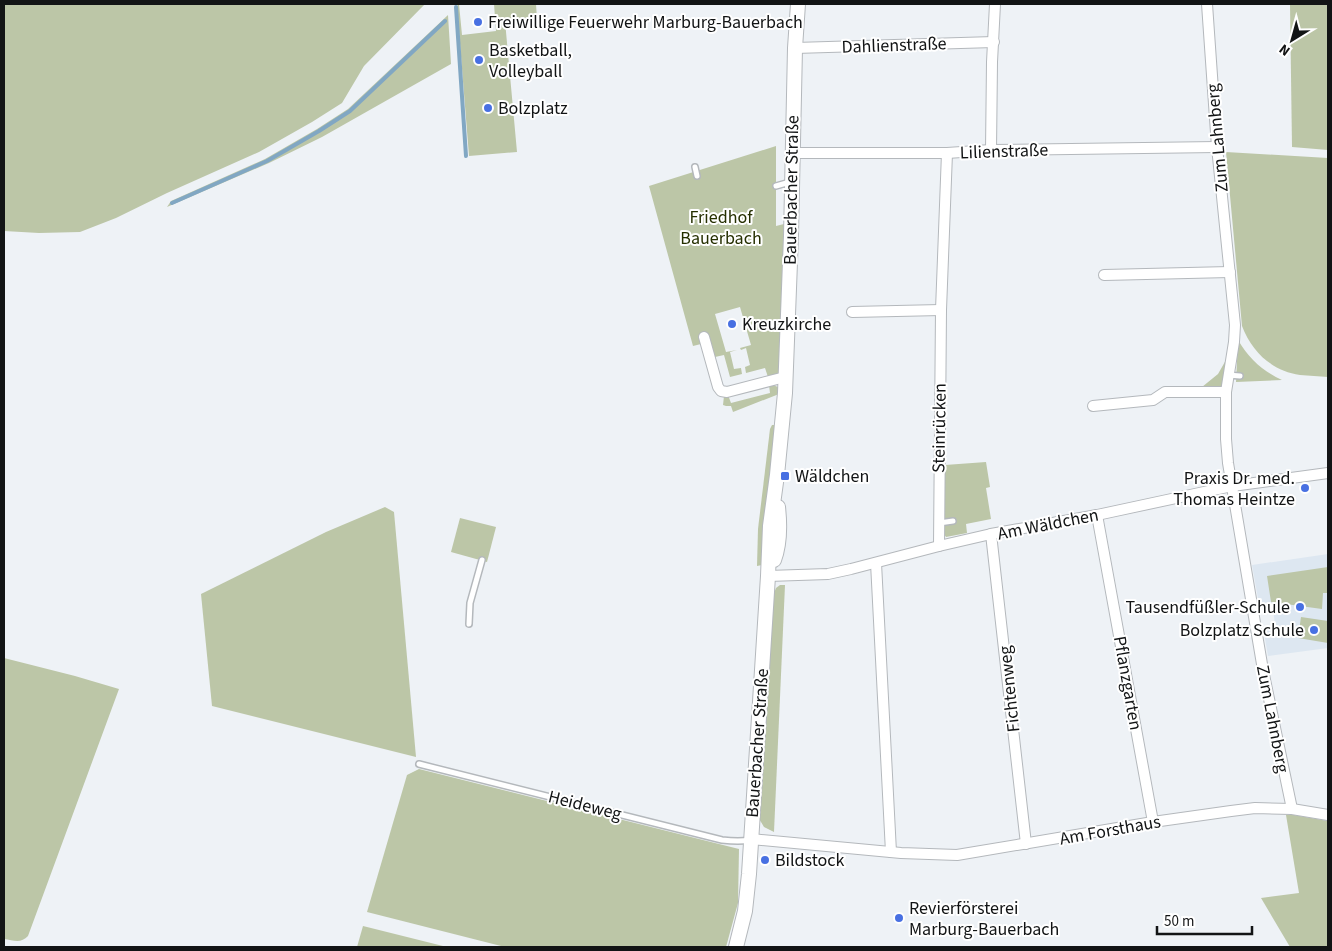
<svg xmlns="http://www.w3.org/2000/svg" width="1332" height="951" viewBox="0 0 1332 951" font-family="'Source Sans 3',sans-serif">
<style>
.built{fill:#dde7f1}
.green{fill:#bcc6a7}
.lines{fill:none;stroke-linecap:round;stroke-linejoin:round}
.stream{stroke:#81a7c3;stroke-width:4}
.service-casing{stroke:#b4b8bc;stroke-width:8}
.minor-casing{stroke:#b4b8bc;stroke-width:12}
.tertiary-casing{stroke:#b4b8bc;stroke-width:16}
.service{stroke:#fff;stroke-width:5}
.minor{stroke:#fff;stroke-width:10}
.tertiary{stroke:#fff;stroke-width:14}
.poi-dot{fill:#4870e2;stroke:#fff;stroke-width:2}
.labels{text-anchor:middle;stroke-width:4;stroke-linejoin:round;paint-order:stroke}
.poi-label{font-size:18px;fill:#121415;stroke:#fff;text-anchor:start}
.street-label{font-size:18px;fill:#121415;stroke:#fff}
.park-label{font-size:18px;fill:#252f00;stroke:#fff}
</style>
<rect width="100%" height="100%" fill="#eef2f6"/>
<path class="built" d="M 1328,554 L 1328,648 L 1268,656 L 1263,627 L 1275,625 L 1273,609 L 1271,605 L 1259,604 L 1252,565 Z"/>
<g class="green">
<path d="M 4,4 L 425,4 L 364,66 L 342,103 L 312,122 L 259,152 L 167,193 L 116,218 L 80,232 L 39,233 L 4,231 Z"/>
<path d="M 459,4 L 462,35 L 496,31 L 494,4 L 536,4 L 537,19 L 505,21 L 517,152 L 469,156 L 457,6 Z"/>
<path d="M 1290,4 L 1328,4 L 1328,150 L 1292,147 Z"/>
<path d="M 448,15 L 451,64 L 322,137 L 269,163 L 167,207 L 171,201 L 265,159 L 317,129 L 348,109 Z"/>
<path d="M 776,146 L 776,226 L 784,224 L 780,370 L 777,374 L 768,377 L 765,368 L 746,373 L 745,367 L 750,365 L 746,348 L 741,350 L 740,348 L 751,345 L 740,307 L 715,314 L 726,352 L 737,350 L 730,352 L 734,369 L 741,368 L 742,374 L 730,377 L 724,355 L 715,357 L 709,336 L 701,344 L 693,346 L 649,186 Z"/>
<path d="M 1226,152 L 1328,158 L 1328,377 C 1319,376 1309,376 1300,375 C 1272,371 1252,352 1242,326 Z"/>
<path d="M 1238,340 C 1249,359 1263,371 1282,380 L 1236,382 Z"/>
<path d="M 1226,360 L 1222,387 L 1202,387 L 1218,374 Z"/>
<path d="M 769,385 L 773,385 L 778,387 L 779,394 L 733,412 L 731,406 L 726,406 L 723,405 L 724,396 L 728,395 L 731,403 L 770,393 Z"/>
<path d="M 772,425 L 776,425 L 762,565 L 757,566 L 758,529 L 770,429 Z"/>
<path d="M 986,462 L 990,487 L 986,488 L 991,519 L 966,524 L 967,533 L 946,537 L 944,534 L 945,465 Z"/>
<path d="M 385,507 L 394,512 L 416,757 L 212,706 L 201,594 L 326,532 Z"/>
<path d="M 460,518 L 496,527 L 487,562 L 451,552 Z"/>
<path d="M 1328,567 L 1328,593 L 1323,593 L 1322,609 L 1271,602 L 1267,576 Z"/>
<path d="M 780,585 L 785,585 L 774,832 L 764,827 L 758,817 L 774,593 L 776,588 Z"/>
<path d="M 1301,617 L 1328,621 L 1328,643 L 1298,638 Z"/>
<path d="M 4,658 L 75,676 L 119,689 L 28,936 C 21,944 13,940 4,939 Z"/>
<path d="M 419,769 L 739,849 L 738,903 L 726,947 L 505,947 L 367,912 L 407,775 Z"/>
<path d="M 1286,815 L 1294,815 L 1328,821 L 1328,947 L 1290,947 L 1261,898 L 1299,893 Z"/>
<path d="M 363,926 L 447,947 L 357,947 Z"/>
</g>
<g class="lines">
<g class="stream">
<path d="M 456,7 L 466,156"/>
<path d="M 172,203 L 267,161 L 319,131 L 350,111 L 445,21"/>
</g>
<g class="service-casing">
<g id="service">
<path d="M 695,167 L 697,176"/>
<path d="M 776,186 L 790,182"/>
<path d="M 1228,375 L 1240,376"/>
<path d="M 939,523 L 953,521"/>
<path d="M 469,624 L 470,603 L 482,560"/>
<path d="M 419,764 L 722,840 C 731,841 740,842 749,840"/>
</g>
</g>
<g class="minor-casing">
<g id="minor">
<path d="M 1207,4 L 1217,147 L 1235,325 L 1234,342 L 1226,392 L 1226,439 L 1228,463 L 1263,670 L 1292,809"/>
<path d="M 795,48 L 994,42"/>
<path d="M 991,150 L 992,62 L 995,4"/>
<path d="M 792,153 L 947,153 L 991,150 L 1217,147"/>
<path d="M 1104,275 L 1230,272"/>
<path d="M 852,312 L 941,310"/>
<path d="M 704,337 L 718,387 L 721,391 L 727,392 L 785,377"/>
<path d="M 1093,406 L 1153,400 L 1165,392 L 1226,392"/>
<path d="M 1097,515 L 1153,822"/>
<path d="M 991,534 L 1026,844"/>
<path d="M 939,546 L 941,310 L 947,153"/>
<path d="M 876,563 L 891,852"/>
<path d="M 768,576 L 828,574 L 851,569 L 939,546 L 991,534 L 1097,515 L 1232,486 L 1328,473"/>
<path d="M 751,839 L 901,853 L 957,855 L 1153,822 L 1231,811 L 1255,808 L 1292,809 L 1328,815"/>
</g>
</g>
<g class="tertiary-casing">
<g id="tertiary">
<path d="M 774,560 C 780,544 780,525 778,507"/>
<path d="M 736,947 L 745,911 L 749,874 L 768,576 L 770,526 L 777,475 L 785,393 L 791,236 L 795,48 L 798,4"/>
</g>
</g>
<use href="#service" class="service"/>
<use href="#minor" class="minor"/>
<use href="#tertiary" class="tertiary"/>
</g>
<g class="poi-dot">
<circle cx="478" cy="22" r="5"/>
<circle cx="479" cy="60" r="5"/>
<circle cx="488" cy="108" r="5"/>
<circle cx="732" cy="324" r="5"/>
<rect x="780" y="471" width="10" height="10" rx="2.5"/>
<circle cx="1305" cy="488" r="5"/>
<circle cx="1300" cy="607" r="5"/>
<circle cx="1314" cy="630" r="5"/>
<circle cx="765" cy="860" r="5"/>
<circle cx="899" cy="918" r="5"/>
</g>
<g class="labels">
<g class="poi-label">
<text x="488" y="28">Freiwillige Feuerwehr Marburg-Bauerbach</text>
<text x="489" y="56">Basketball,<tspan x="489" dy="21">Volleyball</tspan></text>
<text x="498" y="114">Bolzplatz</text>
<text x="742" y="330">Kreuzkirche</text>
<text x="795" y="482">Wäldchen</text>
<text x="1295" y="484" text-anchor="end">Praxis Dr. med.<tspan x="1295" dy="21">Thomas Heintze</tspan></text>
<text x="1290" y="613" text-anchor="end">Tausendfüßler-Schule</text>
<text x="1304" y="636" text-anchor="end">Bolzplatz Schule</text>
<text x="775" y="866">Bildstock</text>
<text x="909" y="914">Revierförsterei<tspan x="909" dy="21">Marburg-Bauerbach</tspan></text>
</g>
<g class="street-label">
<text transform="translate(894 45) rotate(-2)" y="6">Dahlienstraße</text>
<text transform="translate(1217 138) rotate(-95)" y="6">Zum Lahnberg</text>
<text transform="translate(1004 151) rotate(-2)" y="6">Lilienstraße</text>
<text transform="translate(791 190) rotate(-89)" y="6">Bauerbacher Straße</text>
<text transform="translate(939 428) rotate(-89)" y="6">Steinrücken</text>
<text transform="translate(1048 524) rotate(-11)" y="6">Am Wäldchen</text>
<text transform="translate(1128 683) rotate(80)" y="6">Pflanzgarten</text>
<text transform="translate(1009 689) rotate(-96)" y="6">Fichtenweg</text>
<text transform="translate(1273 719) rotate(79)" y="6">Zum Lahnberg</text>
<text transform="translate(757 743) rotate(-86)" y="6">Bauerbacher Straße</text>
<text transform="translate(585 805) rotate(14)" y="6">Heideweg</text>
<text transform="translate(1110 830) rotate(-10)" y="6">Am Forsthaus</text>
</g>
<g class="park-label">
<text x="721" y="223">Friedhof<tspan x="721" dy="21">Bauerbach</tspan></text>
</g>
</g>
<rect width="1332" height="951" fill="none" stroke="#121415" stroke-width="10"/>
<g transform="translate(1292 40) rotate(217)" stroke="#ffffff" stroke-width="4" paint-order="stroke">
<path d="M0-4L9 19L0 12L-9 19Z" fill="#121415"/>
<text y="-8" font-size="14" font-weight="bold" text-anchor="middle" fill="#121415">N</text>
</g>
<path d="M1157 926v8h95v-8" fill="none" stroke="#121415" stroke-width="2.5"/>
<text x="1164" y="926" font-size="15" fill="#121415" stroke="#ffffff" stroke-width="4" paint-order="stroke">50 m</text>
</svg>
